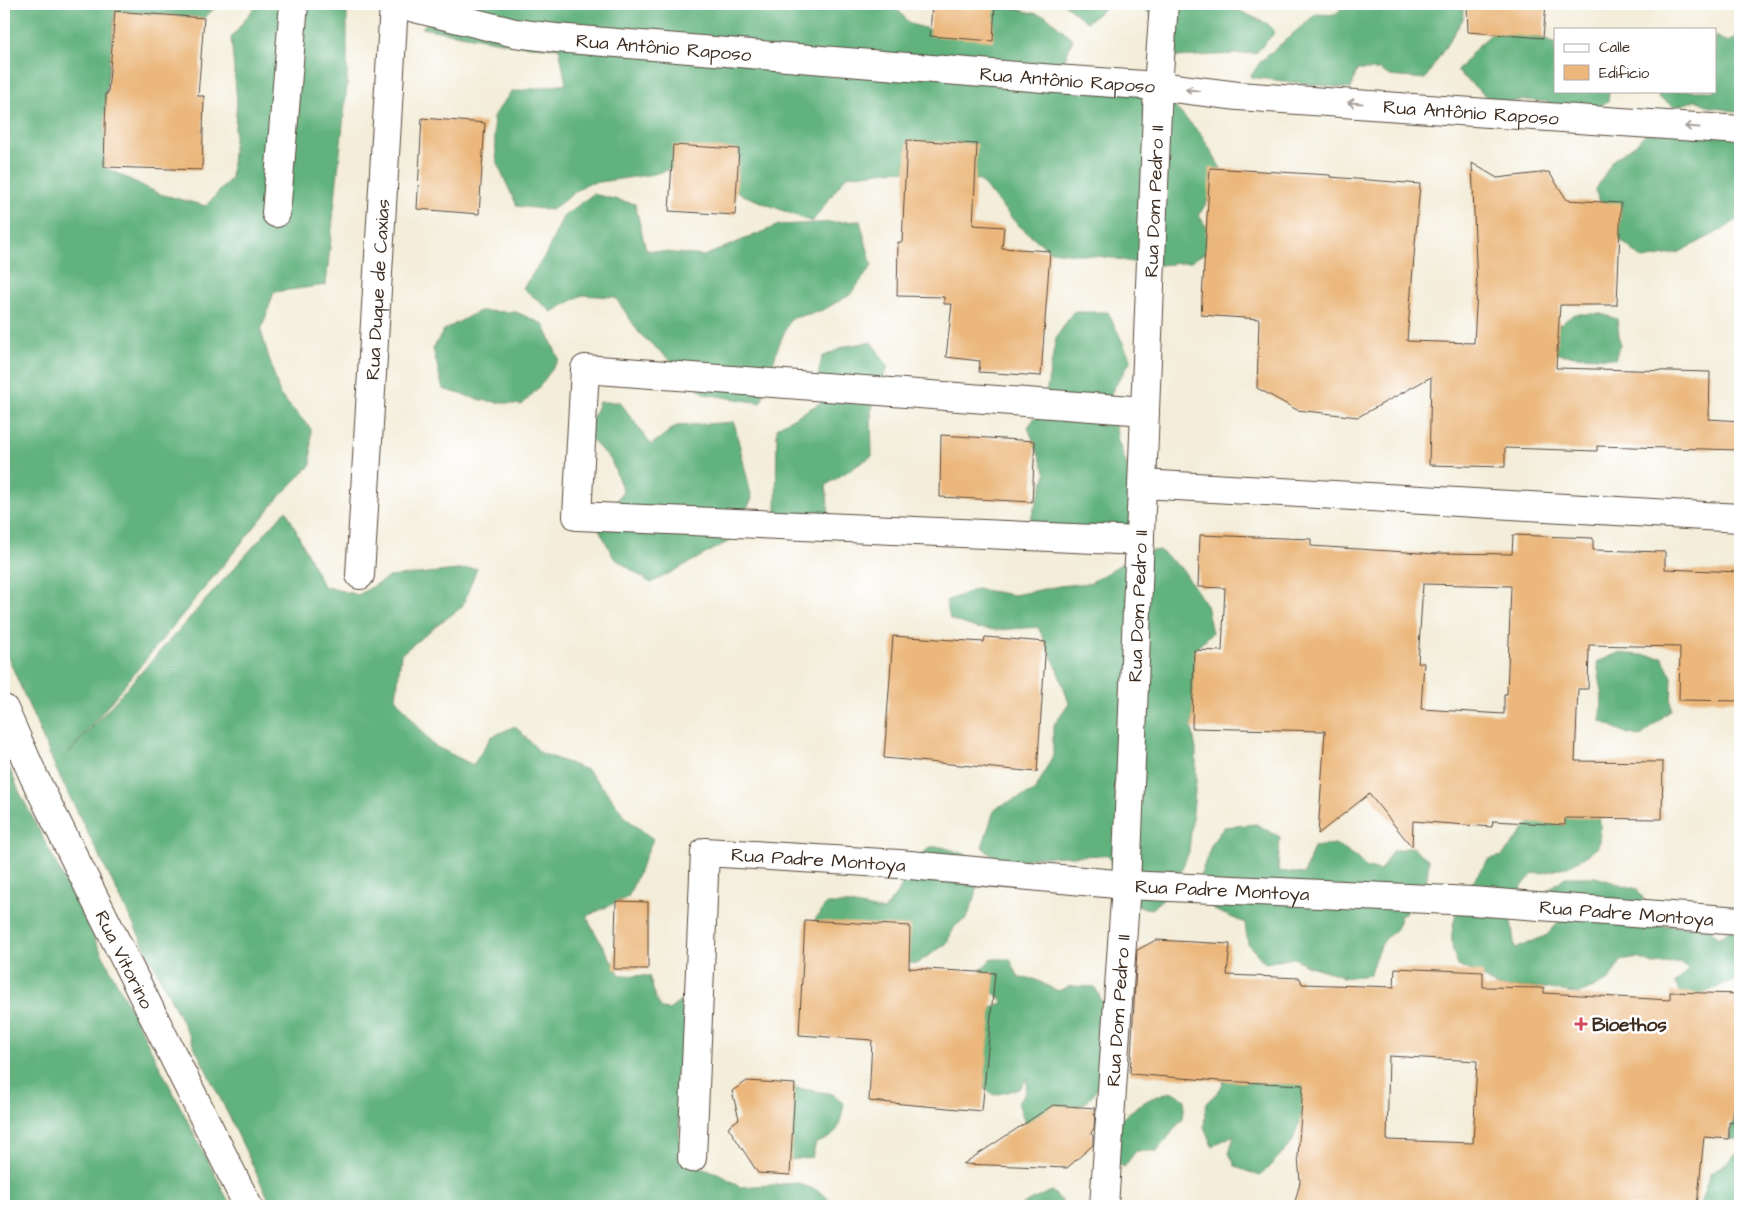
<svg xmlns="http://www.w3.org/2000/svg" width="1744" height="1210" viewBox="0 0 1744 1210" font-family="'Architects Daughter',sans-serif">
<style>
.forest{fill:#62b27e;stroke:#4e6e4e}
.building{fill:#ebb77c;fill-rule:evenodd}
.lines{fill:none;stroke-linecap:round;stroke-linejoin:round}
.minor-casing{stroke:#57473a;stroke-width:30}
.minor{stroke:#fff;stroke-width:28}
.oneway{stroke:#a79f9a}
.poi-dot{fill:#d1495b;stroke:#fff;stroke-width:2}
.labels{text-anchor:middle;stroke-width:5;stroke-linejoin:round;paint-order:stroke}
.street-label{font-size:19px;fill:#3b2a1e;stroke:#fff}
.poi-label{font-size:19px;font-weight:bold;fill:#3b2a1e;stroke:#fff;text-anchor:start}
</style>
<rect width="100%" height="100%" fill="#fff"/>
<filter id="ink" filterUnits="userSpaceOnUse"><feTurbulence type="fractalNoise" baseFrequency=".02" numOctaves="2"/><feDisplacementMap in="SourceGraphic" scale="10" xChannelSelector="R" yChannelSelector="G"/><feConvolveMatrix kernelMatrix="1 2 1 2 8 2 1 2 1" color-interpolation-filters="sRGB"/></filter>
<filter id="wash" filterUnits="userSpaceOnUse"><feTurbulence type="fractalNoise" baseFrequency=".0096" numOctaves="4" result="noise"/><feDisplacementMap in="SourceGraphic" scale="20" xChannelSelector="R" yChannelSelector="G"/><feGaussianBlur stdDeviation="1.12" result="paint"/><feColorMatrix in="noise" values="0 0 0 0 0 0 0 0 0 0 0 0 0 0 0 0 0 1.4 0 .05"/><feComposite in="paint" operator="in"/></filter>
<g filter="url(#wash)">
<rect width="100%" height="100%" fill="#f3edd9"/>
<g class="forest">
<path d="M 4,4 L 219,4 L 204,18 L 115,11 L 106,93 L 104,167 L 160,194 L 206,206 L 231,178 L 237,101 L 231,38 L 257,4 L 347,4 L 347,86 L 326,285 L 274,292 L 261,331 L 280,395 L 311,429 L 311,465 L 280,496 L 68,754 L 286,510 L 323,586 L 358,595 L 389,577 L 477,568 L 462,607 L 436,626 L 401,654 L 396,699 L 433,745 L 473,765 L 491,737 L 515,726 L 541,753 L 587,770 L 607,792 L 626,818 L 653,839 L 628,897 L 587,916 L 590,924 L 620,975 L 649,976 L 656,999 L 662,1009 L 669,1010 L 683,999 L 685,987 L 695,984 L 682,1063 L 680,1107 L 679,1135 L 688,1165 L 718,1173 L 740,1187 L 798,1183 L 818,1191 L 834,1202 L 835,1206 L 272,1206 L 229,1116 L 56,769 L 4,648 Z"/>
<path d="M 443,4 L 893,4 L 910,24 L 961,38 L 995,4 L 1046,16 L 1073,39 L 1055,83 L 1158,90 L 1201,134 L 1224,174 L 1199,215 L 1217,245 L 1190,262 L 1151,266 L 1113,258 L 1050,251 L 1017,224 L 979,180 L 896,170 L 846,176 L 812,222 L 743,195 L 703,165 L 674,168 L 654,174 L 586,184 L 551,210 L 517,206 L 497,163 L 493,117 L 511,92 L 566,84 L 559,48 L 517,45 L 422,28 Z"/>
<path d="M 1064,4 L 1107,4 L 1106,7 L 1087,22 Z"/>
<path d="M 1142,4 L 1225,4 L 1268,24 L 1275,32 L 1256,53 L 1175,57 L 1162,31 Z"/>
<path d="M 1344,4 L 1463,4 L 1463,19 L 1425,79 L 1390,76 L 1380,70 L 1357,70 L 1351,89 L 1250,77 L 1261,61 L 1316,14 L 1336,15 Z"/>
<path d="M 1495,31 L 1541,38 L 1553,43 L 1555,42 L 1555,91 L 1609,91 L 1608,101 L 1585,116 L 1567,115 L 1547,102 L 1528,100 L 1510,102 L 1488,98 L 1457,71 L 1479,45 Z"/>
<path d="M 1715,36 L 1727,42 L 1740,37 L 1740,112 L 1711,107 L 1696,100 L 1675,107 L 1658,97 L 1659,91 L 1715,91 Z"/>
<path d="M 1740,120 L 1740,217 L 1727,227 L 1678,253 L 1643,259 L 1619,239 L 1595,191 L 1613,160 L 1635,145 L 1645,134 Z"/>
<path d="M 593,194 L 635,204 L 646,250 L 704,256 L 779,225 L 860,221 L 872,266 L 850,295 L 823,310 L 790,319 L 778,347 L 761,403 L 704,394 L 677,366 L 640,334 L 615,297 L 582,295 L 552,312 L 523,288 L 546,254 L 563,217 Z"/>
<path d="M 479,311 L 516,312 L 543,324 L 559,359 L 540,386 L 522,405 L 481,400 L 443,389 L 433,349 L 444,330 Z"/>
<path d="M 1073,312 L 1108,312 L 1131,360 L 1111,393 L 1118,441 L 1140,501 L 1121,542 L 1028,527 L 1046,474 L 1028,427 L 1044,405 L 1056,338 Z"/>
<path d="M 1575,314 L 1601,314 L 1617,319 L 1620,344 L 1615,359 C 1595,355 1575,358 1555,353 L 1550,331 Z"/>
<path d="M 871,342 L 888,366 L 871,412 L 872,456 L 826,485 L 829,516 L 776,518 L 777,427 L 822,402 L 817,381 L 822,357 L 846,346 Z"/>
<path d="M 599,402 L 620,402 L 651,445 L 676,426 L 734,422 L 752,499 L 728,542 L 651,583 L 614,558 L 599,529 L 623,491 L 611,460 L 586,434 Z"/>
<path d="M 1159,550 L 1183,570 L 1206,605 L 1212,633 L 1194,651 L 1192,727 L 1196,750 L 1196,782 L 1189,852 L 1172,891 L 1151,909 L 1124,904 L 1109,855 L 1037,857 L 1002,865 L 982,847 L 995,808 L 1035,791 L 1053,755 L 1053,726 L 1069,703 L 1056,666 L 1038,627 L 998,630 L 976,628 L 950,619 L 946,601 L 977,589 L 1014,595 L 1059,586 L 1090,583 L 1139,553 Z"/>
<path d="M 1618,653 L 1662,657 L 1672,677 L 1671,710 L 1641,736 L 1628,734 L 1601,721 L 1602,692 L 1597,662 Z"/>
<path d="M 4,755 L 19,791 L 231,1206 L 4,1206 Z"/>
<path d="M 1558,807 L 1598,813 L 1601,827 L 1598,847 C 1579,863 1558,872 1533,874 L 1522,886 L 1510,914 L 1515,949 L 1547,935 L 1559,922 L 1550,889 L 1565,877 L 1595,877 L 1637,889 L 1650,909 L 1645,933 L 1649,925 L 1708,927 L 1718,938 L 1740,921 L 1740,979 L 1695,996 L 1680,993 L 1675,983 L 1690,969 L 1680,962 L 1653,964 L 1638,958 L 1621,961 L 1609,980 L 1580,994 L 1544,988 L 1497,987 L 1476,972 L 1458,966 C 1456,959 1452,951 1452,943 C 1450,912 1471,883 1489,859 L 1502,856 L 1530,823 Z"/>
<path d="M 1256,824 L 1280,837 L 1278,871 L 1304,874 L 1314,847 L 1335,844 L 1356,857 L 1365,867 L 1380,871 L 1392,851 L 1412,847 L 1429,860 L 1426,885 L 1413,906 L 1400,917 C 1397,934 1390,931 1382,944 C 1376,953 1373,964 1370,975 L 1341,978 L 1343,976 L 1307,965 L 1294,958 L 1265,963 L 1248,944 L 1245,923 L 1214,910 L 1197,885 L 1212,843 L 1224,827 Z"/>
<path d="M 930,847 L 942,847 L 968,855 L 978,874 L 976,895 L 967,918 L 955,926 L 946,944 L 916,964 L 897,960 L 810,927 L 826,904 L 850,904 L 884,911 L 900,889 L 907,867 Z"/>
<path d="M 991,959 L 1010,959 L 1019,978 L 1034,979 L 1058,991 L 1071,986 L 1095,987 L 1107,1012 L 1107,1075 L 1087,1102 L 1028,1131 L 1018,1103 L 1025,1093 L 1028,1078 L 1019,1089 L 994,1095 L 981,1086 L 978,1015 L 1004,1002 L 988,988 L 981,970 Z"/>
<path d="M 1305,1064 L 1317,1135 L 1299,1123 L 1292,1143 L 1260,1176 L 1236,1167 L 1229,1153 L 1234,1135 L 1212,1146 L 1204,1127 L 1206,1103 C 1221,1089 1224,1089 1225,1067 Z"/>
<path d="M 785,1086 L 833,1094 L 844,1104 C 839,1127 840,1136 816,1143 L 812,1157 L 776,1162 Z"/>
<path d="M 1174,1092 L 1185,1100 L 1183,1118 L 1157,1151 L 1136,1151 L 1124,1167 L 1114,1164 L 1114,1126 C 1131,1110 1151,1094 1174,1092 Z"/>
<path d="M 1740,1095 L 1740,1139 L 1729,1139 L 1733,1123 L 1735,1098 Z"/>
<path d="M 1740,1149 L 1740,1206 L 1699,1206 L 1710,1174 L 1729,1161 Z"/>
<path d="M 1052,1191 L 1066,1206 L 1020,1206 L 1040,1196 Z"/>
</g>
<g id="blocks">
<g class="building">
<path d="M 932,4 L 995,4 L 993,41 L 930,36 Z"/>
<path d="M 1467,4 L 1546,4 L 1543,38 L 1468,32 Z"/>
<path d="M 115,11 L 204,18 L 198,96 L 204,96 L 202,170 L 104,167 L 106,93 L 108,93 Z"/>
<path d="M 422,118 L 485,123 L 479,214 L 417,209 Z"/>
<path d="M 907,140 L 977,144 L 973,225 L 1004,227 L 1002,248 L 1050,251 L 1041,376 L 979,372 L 980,361 L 946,357 L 952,304 L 944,304 L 944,297 L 897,296 L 898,242 L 902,242 Z"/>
<path d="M 673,145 L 739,149 L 735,215 L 669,211 Z"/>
<path d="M 1472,163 L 1497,178 L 1549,172 L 1567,200 L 1621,203 L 1617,305 L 1560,305 L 1556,368 L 1710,372 L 1709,419 L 1740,421 L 1740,450 L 1597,446 L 1597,451 L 1505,448 L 1505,467 L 1429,465 L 1431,377 L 1358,417 L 1297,410 L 1257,388 L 1259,319 L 1201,315 L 1210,168 L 1330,175 L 1330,177 L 1420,184 L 1407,341 L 1474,343 L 1477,289 Z"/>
<path d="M 941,435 L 1035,441 L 1032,502 L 940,497 Z"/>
<path d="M 1200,535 L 1311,539 L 1311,546 L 1437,554 L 1437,553 L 1512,554 L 1513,535 L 1593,538 L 1593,550 L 1665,552 L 1665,569 L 1740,572 L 1740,701 L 1679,700 L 1680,647 L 1589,645 L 1588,689 L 1578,689 L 1575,761 L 1663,762 L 1662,819 L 1565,818 L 1565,825 L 1493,821 L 1492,827 L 1413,821 L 1412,847 L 1369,794 L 1318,834 L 1325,731 L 1192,728 L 1194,650 L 1222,651 L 1225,588 L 1198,587 ZM 1423,584 L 1511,586 L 1507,694 L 1504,694 L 1504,714 L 1421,709 L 1424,663 L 1418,663 Z"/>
<path d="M 893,636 L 984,642 L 985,637 L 1046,642 L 1037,772 L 884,758 Z"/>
<path d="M 616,901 L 648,902 L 648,969 L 614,969 Z"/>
<path d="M 805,920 L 910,926 L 909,968 L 995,973 L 982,1111 L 869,1101 L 872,1040 L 799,1035 Z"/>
<path d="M 1156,940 L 1230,944 L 1227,975 L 1300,978 L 1302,984 L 1394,987 L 1395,968 L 1483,972 L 1483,987 L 1544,988 L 1544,993 L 1670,1000 L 1670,992 L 1740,994 L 1740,1086 L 1736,1086 L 1733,1123 L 1729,1122 L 1729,1139 L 1704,1137 L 1697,1206 L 1294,1206 L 1300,1182 L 1298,1156 L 1303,1085 L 1220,1081 L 1130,1074 L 1137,950 ZM 1389,1056 L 1477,1061 L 1473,1143 L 1387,1140 Z"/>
<path d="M 747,1081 L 795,1084 L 790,1175 L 758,1173 L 728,1127 L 739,1119 L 732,1091 Z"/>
<path d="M 1053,1105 L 1095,1108 L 1094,1128 L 1091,1133 L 1093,1136 L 1093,1145 L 1067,1168 L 963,1164 Z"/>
</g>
</g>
</g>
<g filter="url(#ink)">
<use href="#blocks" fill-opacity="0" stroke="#57473a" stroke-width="1"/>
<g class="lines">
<g class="minor-casing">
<g id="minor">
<path id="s1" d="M 398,4 L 515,33 L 556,38 L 1055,79 L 1158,86 L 1238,96 L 1740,130"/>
<path d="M 276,213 L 294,4"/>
<path d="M 1142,484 L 1740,518"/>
<path d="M 1140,541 L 577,516 L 585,369 L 1145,411"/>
<path id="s2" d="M 360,575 L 394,4"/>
<path id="s3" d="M 4,709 L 34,777 L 248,1206"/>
<path id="s4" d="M 692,1158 L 705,852 L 899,864 L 1126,885 L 1472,901 L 1740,921"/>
<path id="s5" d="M 1104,1206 L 1126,885 L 1158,86 L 1164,4"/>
</g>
</g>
<use href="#minor" class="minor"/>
</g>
<defs><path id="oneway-shaft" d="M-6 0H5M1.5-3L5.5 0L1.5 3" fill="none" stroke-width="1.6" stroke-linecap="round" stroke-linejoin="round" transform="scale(1.25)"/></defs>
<g class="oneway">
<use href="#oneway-shaft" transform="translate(1193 90) rotate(-173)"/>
<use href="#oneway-shaft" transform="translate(1355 103) rotate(-176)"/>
<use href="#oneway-shaft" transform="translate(1692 127) rotate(-176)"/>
</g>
</g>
<path class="poi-dot" d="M1578.5 1016.5h5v5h5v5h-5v5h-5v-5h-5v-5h5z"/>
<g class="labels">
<g class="street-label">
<text dy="7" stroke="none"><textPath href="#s1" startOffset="270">Rua Antônio Raposo</textPath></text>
<text dy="7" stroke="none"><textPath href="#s1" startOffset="675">Rua Antônio Raposo</textPath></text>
<text dy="7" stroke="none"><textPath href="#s1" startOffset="1080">Rua Antônio Raposo</textPath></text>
<text dy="7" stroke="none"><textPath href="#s5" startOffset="1006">Rua Dom Pedro II</textPath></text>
<text dy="7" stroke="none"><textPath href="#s2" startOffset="286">Rua Duque de Caxias</textPath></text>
<text dy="7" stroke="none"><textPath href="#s5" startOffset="601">Rua Dom Pedro II</textPath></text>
<text dy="7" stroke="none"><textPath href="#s4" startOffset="420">Rua Padre Montoya</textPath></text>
<text dy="7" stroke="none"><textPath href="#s4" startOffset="825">Rua Padre Montoya</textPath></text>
<text dy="7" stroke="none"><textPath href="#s4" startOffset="1230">Rua Padre Montoya</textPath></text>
<text dy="7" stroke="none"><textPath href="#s3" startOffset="278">Rua Vitorino</textPath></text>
<text dy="7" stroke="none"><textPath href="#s5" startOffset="196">Rua Dom Pedro II</textPath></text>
</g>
<g class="poi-label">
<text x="1592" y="1031">Bioethos</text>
</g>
</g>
<rect width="1744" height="1210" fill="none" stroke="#fff" stroke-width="20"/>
<rect x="1554" y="28" width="162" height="65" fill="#ffffff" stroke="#b1aaa5"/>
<rect x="1564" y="44" width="25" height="8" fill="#ffffff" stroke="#b1aaa5"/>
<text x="1599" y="52" font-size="15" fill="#3b2a1e">Calle</text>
<rect x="1564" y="65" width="25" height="15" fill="#ebb77c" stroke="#b1aaa5"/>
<text x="1599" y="78" font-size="15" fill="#3b2a1e">Edificio</text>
</svg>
